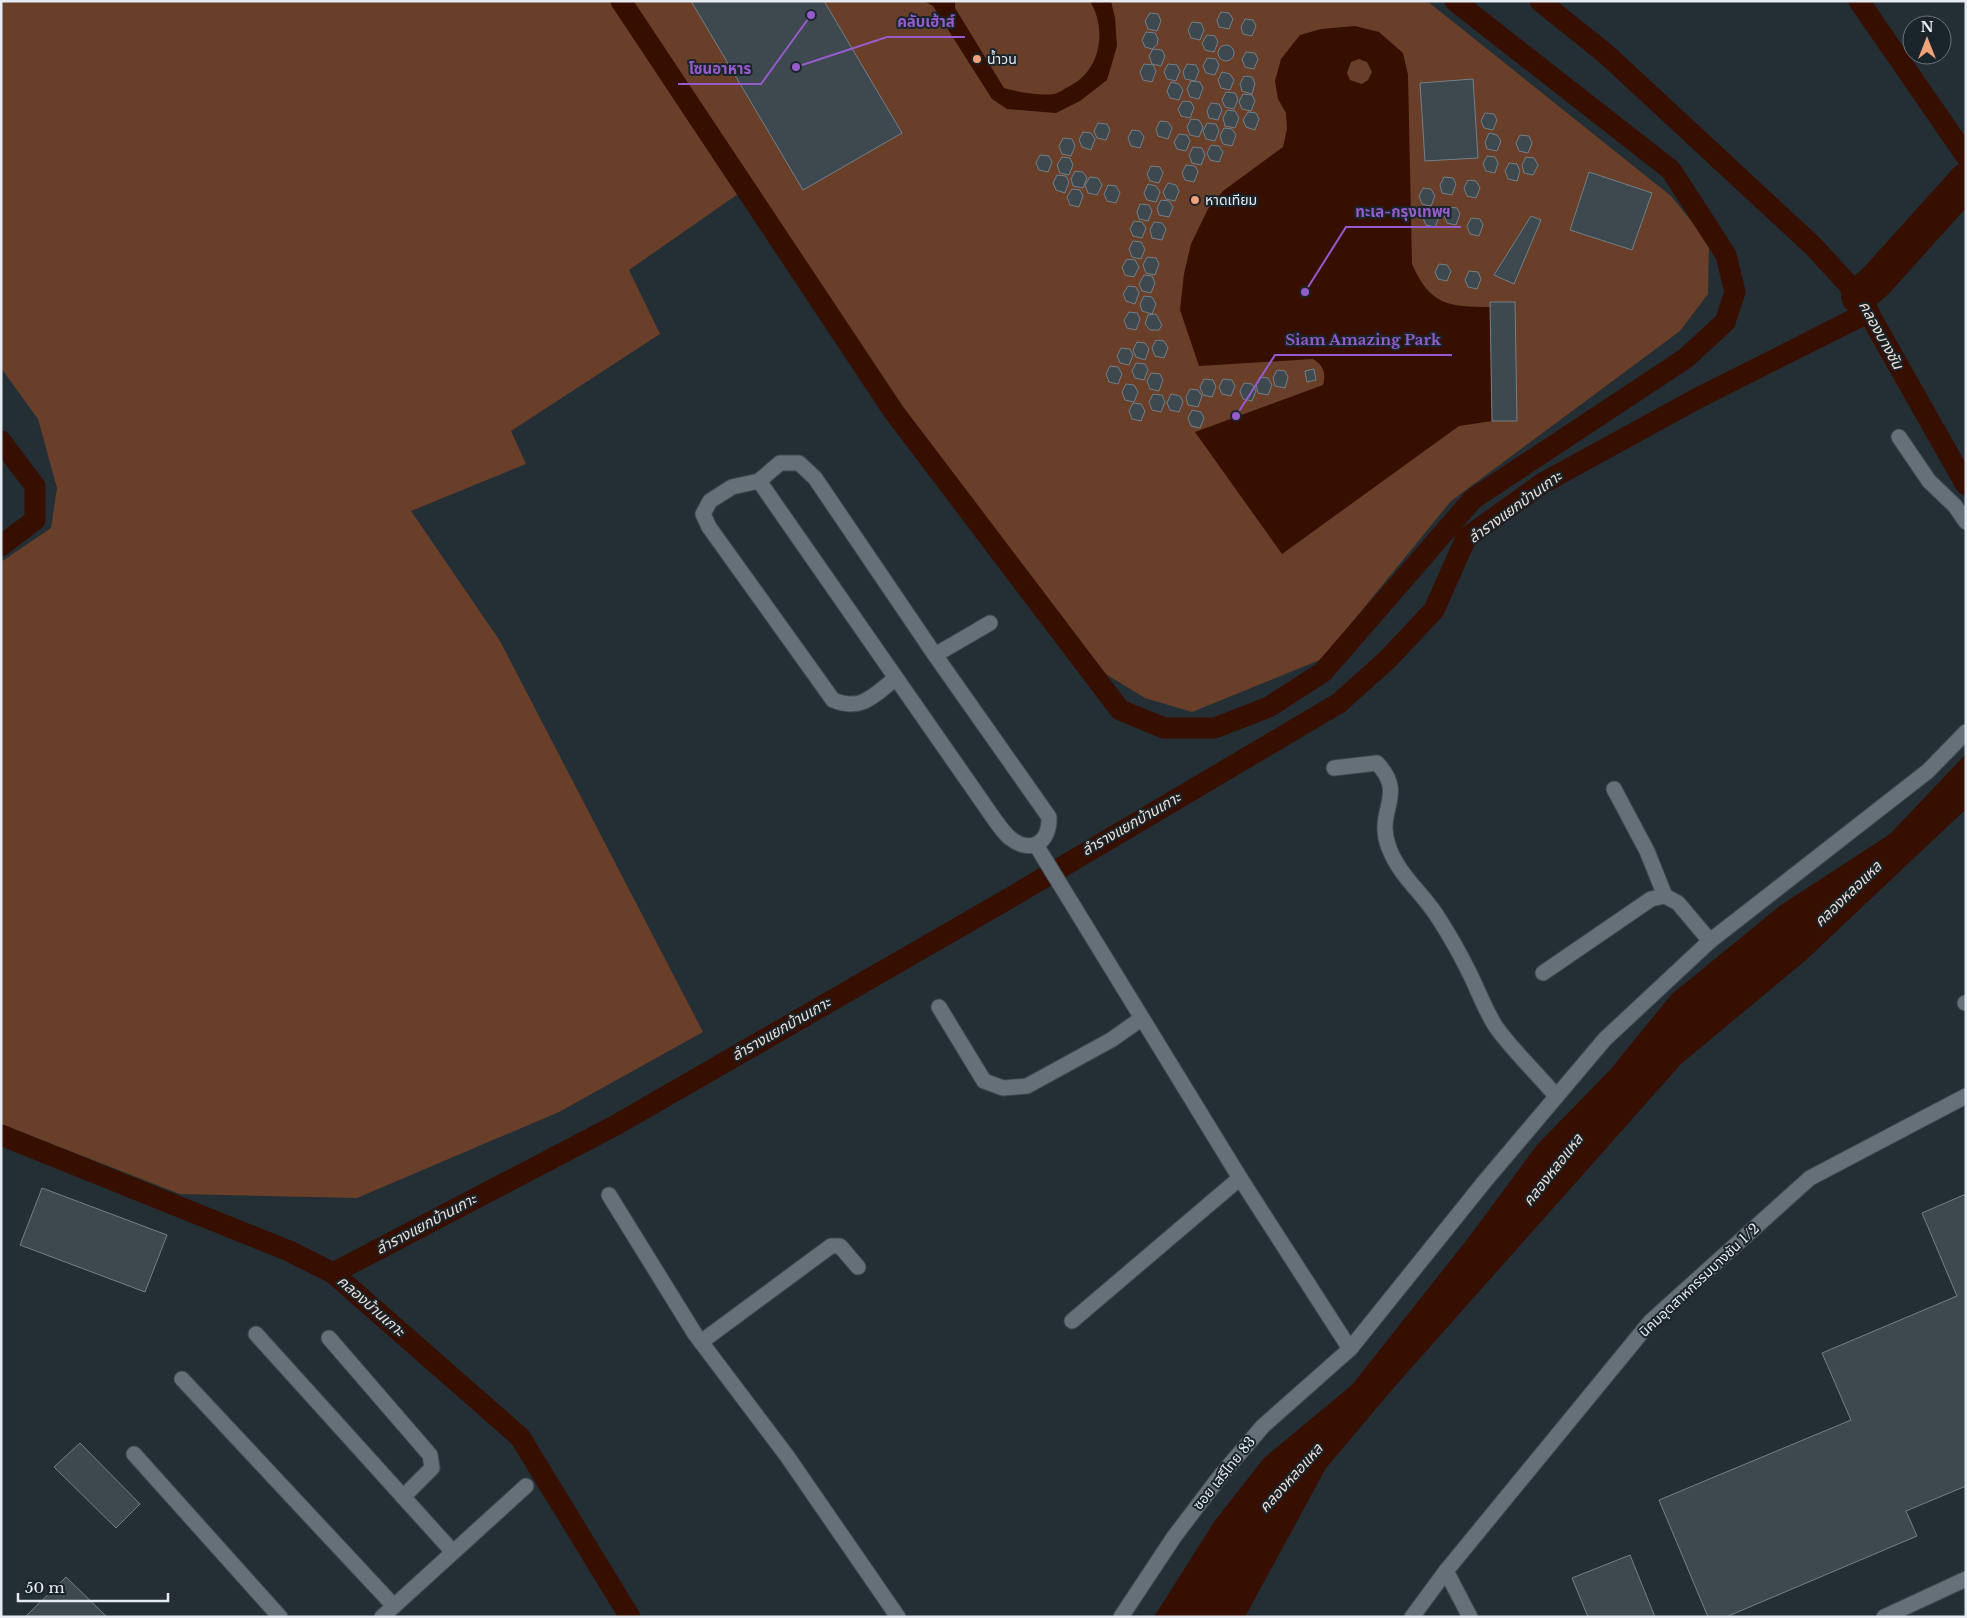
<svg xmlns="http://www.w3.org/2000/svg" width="1967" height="1618" viewBox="0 0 1967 1618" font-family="'Libre Baskerville','Noto Sans Thai',serif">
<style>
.green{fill:#693f29}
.water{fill:#360f00;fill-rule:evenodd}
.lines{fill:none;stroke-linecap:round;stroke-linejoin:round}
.canal{stroke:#360f00;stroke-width:21}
.river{stroke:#360f00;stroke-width:36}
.building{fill:#3d484f;stroke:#748088}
.street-casing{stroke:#41494f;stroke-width:17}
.street{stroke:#657078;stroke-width:15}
.poi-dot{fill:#f0a27a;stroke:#1a242b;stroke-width:2}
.labels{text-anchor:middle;stroke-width:4;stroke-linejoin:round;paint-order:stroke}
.poi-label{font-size:14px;fill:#e6ecf1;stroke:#1a242b;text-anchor:start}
.street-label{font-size:14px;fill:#e6ecf1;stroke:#1a242b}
.water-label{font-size:15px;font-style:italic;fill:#f2dfd6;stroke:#1a242b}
.leader{fill:none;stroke:#965ccc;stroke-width:2}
.callout-dot{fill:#965ccc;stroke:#1a242b;stroke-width:2}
.callout-label{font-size:15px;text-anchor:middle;font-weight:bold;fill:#965ccc;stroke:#1a242b;stroke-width:4;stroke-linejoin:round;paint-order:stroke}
</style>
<rect width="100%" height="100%" fill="#242e35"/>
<path class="green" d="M 1,1 L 1427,1 L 1671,196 L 1709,243 L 1708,294 L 1680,331 L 1451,501 L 1322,659 L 1192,712 L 1145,698 L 1099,670 L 738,194 L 629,270 L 660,334 L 511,431 L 526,464 L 411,511 L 500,641 L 703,1032 L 559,1112 L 357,1198 L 180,1194 L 1,1124 L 1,562 L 51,528 L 57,488 L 38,419 L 1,368 Z"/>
<g class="water">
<path d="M 924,1 L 955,1 L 955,8 L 1004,88 C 1018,92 1039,96 1054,94 C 1059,93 1064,89 1068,87 C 1100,72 1108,31 1090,1 L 1111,1 L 1115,18 L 1117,46 L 1107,80 L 1080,101 L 1056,113 L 1007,109 L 992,99 L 933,6 Z"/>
<path d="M 1355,26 L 1379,32 L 1403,53 L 1408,75 L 1412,264 C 1430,305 1448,307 1490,307 L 1492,421 L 1459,426 L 1282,554 L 1195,432 L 1323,385 C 1326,373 1324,366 1313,359 L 1199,366 L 1180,310 L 1184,274 L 1191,244 L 1208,209 L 1223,191 L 1283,147 L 1287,129 L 1286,113 L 1278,99 L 1275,81 L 1281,59 L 1300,35 L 1321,29 ZM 1359,59 L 1367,62 L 1372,72 L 1368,80 L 1362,84 L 1350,80 L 1347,73 L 1351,62 Z"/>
<path d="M 1966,754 L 1966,809 L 1806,960 L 1681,1064 L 1397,1384 L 1326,1468 L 1245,1617 L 1154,1617 L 1214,1522 L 1264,1458 L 1352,1385 L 1469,1237 L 1537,1145 L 1610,1070 L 1672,994 L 1781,905 L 1890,834 Z"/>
</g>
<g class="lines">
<g class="canal">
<path d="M 621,1 L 894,412 L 1120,710 L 1164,728 L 1215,728 L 1269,707 L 1323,672 L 1473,499 L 1686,358 L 1725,322 L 1735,292 L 1726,255 L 1671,170 L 1455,1"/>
<path d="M 1540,1 L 1606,54 L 1813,246 L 1859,296 L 1966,485"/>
<path d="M 1859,1 L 1966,156"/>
<path d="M 1,441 L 35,486 L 35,520 L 1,546"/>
<path d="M 1,1135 L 289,1251 L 333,1273 L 520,1437 L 630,1617"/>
<path d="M 333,1273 L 616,1125 L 1013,896 L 1339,703 L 1387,660 L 1434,610 L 1466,538 L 1543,483 L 1698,398 L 1869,312"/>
</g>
<path class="river" d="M 1859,296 L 1876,281 L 1966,181"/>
</g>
<g class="building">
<path d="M 691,1 L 824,1 L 902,133 L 803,190 Z"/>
<path d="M 1221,12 L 1229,13 L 1233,19 L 1229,29 L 1219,27 L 1217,20 Z"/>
<path d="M 1150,13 L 1158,14 L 1161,21 L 1157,31 L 1148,29 L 1145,21 Z"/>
<path d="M 1245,19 L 1253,20 L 1256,26 L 1252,36 L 1243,34 L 1241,27 Z"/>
<path d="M 1192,22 L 1201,23 L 1204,30 L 1200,40 L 1191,38 L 1188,30 Z"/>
<path d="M 1146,32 L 1155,33 L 1158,39 L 1157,45 L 1152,49 L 1145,47 L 1142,40 Z"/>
<path d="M 1207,35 L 1215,36 L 1218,42 L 1214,52 L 1205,50 L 1202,43 Z"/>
<circle cx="1226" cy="53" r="8"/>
<path d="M 1153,49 L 1162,50 L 1165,56 L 1161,66 L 1152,64 L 1149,56 Z"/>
<path d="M 1246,52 L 1255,53 L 1258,59 L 1254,69 L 1245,67 L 1242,59 Z"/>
<path d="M 1207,58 L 1216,59 L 1219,65 L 1215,75 L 1206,73 L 1203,66 Z"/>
<path d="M 1144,64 L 1153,65 L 1156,71 L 1152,82 L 1143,80 L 1140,72 Z"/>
<path d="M 1168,64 L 1177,65 L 1180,71 L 1176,81 L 1167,79 L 1164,72 Z"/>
<path d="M 1187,64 L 1196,65 L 1199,71 L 1195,81 L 1185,79 L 1183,72 Z"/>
<path d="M 1222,72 L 1230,74 L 1234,80 L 1230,90 L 1221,88 L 1218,80 Z"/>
<path d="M 1244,76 L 1252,77 L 1255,83 L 1252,94 L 1242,91 L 1240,84 Z"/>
<path d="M 1473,79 L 1478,158 L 1425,161 L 1420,83 Z"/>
<path d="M 1191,81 L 1200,82 L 1203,88 L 1199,99 L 1190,97 L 1187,89 Z"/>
<path d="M 1171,82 L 1179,84 L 1183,90 L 1179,100 L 1170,98 L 1167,91 Z"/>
<path d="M 1226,92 L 1235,93 L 1238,99 L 1234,109 L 1225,107 L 1222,100 Z"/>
<path d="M 1243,94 L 1252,95 L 1255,101 L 1251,111 L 1242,109 L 1239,102 Z"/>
<path d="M 1183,101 L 1191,102 L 1194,108 L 1190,118 L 1181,116 L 1178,109 Z"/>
<path d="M 1211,103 L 1219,104 L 1222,110 L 1218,120 L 1209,118 L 1207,111 Z"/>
<path d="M 1227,110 L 1235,111 L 1239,118 L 1235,128 L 1225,126 L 1223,118 Z"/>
<path d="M 1248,112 L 1256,113 L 1259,119 L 1255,130 L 1246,127 L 1243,120 Z"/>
<path d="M 1485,113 L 1494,114 L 1497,120 L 1493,130 L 1484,128 L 1481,121 Z"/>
<path d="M 1191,119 L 1199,120 L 1203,127 L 1199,137 L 1190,135 L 1187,127 Z"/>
<path d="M 1160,121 L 1168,122 L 1172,128 L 1168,139 L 1158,136 L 1156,129 Z"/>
<path d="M 1098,123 L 1107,124 L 1110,130 L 1106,140 L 1097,138 L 1094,131 Z"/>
<path d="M 1207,123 L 1216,124 L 1219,131 L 1215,141 L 1206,139 L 1203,131 Z"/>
<path d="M 1224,128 L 1232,129 L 1236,135 L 1232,146 L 1223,144 L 1220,136 Z"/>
<path d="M 1132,130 L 1140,131 L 1144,137 L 1140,148 L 1131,146 L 1128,138 Z"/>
<path d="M 1083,132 L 1091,133 L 1095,139 L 1091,150 L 1082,147 L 1079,140 Z"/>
<path d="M 1489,133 L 1497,135 L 1501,141 L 1497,151 L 1487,149 L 1485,142 Z"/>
<path d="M 1179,134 L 1187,135 L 1190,141 L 1186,151 L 1177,149 L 1174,142 Z"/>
<path d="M 1520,135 L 1529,136 L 1532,143 L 1528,153 L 1519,151 L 1516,143 Z"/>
<path d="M 1063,138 L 1072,139 L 1075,146 L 1071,156 L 1062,154 L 1059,146 Z"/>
<path d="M 1211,145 L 1219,146 L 1223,152 L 1219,162 L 1210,160 L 1207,153 Z"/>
<path d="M 1193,147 L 1202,148 L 1205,155 L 1201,165 L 1192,163 L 1189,155 Z"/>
<path d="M 1040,155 L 1049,156 L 1052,162 L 1048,172 L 1039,170 L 1036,163 Z"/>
<path d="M 1487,156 L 1495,157 L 1498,163 L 1495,173 L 1486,171 L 1483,164 Z"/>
<path d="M 1062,157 L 1070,158 L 1073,165 L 1069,175 L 1060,173 L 1057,165 Z"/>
<path d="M 1526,157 L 1534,158 L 1538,165 L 1533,175 L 1524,173 L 1522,165 Z"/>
<path d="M 1509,163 L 1517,164 L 1520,171 L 1517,181 L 1508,179 L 1505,171 Z"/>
<path d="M 1186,165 L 1195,166 L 1198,172 L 1194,182 L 1185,180 L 1182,173 Z"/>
<path d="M 1151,166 L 1160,167 L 1163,173 L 1159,183 L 1150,181 L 1147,174 Z"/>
<path d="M 1075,171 L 1083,172 L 1087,178 L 1083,188 L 1073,186 L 1071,179 Z"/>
<path d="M 1589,172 L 1652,193 L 1632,250 L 1570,230 Z"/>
<path d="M 1057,175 L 1066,176 L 1069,182 L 1065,193 L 1056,190 L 1053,183 Z"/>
<path d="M 1090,177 L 1098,178 L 1102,185 L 1097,195 L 1088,193 L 1085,185 Z"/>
<path d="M 1444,177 L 1453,178 L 1456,184 L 1452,195 L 1442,193 L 1440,185 Z"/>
<path d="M 1468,180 L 1476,181 L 1480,188 L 1476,198 L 1467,196 L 1464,188 Z"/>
<path d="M 1168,183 L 1176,185 L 1179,191 L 1175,201 L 1166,199 L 1163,192 Z"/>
<path d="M 1148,184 L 1156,186 L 1160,192 L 1156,202 L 1147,200 L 1144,193 Z"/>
<path d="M 1108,185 L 1116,186 L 1120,193 L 1116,203 L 1107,201 L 1104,194 Z"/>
<path d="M 1423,188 L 1431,189 L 1435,196 L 1431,206 L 1422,204 L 1419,196 Z"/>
<path d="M 1072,189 L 1080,190 L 1083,196 L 1079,207 L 1070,205 L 1067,197 Z"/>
<path d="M 1161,200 L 1169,201 L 1173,207 L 1169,217 L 1159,215 L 1157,208 Z"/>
<path d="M 1140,204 L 1149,205 L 1152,211 L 1148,221 L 1139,219 L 1137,212 Z"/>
<path d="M 1448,207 L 1457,208 L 1460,214 L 1456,225 L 1447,223 L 1444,215 Z"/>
<path d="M 1428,210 L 1436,211 L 1439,217 L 1435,227 L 1426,225 L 1423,218 Z"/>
<path d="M 1531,216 L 1541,220 L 1514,284 L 1494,275 Z"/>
<path d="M 1471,218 L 1480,219 L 1483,225 L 1479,236 L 1470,234 L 1467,226 Z"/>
<path d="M 1134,221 L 1142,222 L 1146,228 L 1142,238 L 1133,236 L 1130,229 Z"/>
<path d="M 1154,222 L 1162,223 L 1166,229 L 1162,240 L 1152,238 L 1150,230 Z"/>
<path d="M 1133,241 L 1141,242 L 1145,249 L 1141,259 L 1132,257 L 1129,249 Z"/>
<path d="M 1147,257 L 1156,258 L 1159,264 L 1155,275 L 1146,273 L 1143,265 Z"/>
<path d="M 1127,259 L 1135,260 L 1139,267 L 1134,277 L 1125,275 L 1122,267 Z"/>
<path d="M 1439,264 L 1447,265 L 1451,271 L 1447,281 L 1438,279 L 1435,272 Z"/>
<path d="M 1469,271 L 1478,272 L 1481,279 L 1477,289 L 1468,287 L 1465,280 Z"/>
<path d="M 1144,275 L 1152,276 L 1155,283 L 1151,293 L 1142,291 L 1139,284 Z"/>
<path d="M 1128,286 L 1136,287 L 1139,293 L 1135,304 L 1126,301 L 1123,294 Z"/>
<path d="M 1144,296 L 1152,297 L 1156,304 L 1152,314 L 1142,311 L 1140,304 Z"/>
<path d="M 1490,302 L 1515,302 L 1517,421 L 1492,421 Z"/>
<path d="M 1129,312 L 1137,313 L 1140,319 L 1136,330 L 1127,328 L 1124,320 Z"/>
<path d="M 1156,314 L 1162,325 L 1159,330 L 1150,330 L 1145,324 L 1148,315 Z"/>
<path d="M 1156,340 L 1164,341 L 1168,348 L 1164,358 L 1155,356 L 1152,348 Z"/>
<path d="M 1137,342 L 1145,343 L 1149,349 L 1145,360 L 1136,357 L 1133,350 Z"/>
<path d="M 1121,348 L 1130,349 L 1133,355 L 1129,365 L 1120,363 L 1117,356 Z"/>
<path d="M 1136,363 L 1145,364 L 1148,370 L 1144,380 L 1135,378 L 1132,371 Z"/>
<path d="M 1110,366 L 1118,367 L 1122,374 L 1118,384 L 1109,382 L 1106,374 Z"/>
<path d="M 1314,369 L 1316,380 L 1307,382 L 1305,371 Z"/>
<path d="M 1277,370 L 1285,371 L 1288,377 L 1285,388 L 1275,386 L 1273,378 Z"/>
<path d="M 1151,373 L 1160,374 L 1163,380 L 1159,391 L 1150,389 L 1147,381 Z"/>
<path d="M 1260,377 L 1268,378 L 1272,385 L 1268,395 L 1258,393 L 1256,385 Z"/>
<path d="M 1204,379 L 1213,380 L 1216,387 L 1212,397 L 1203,395 L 1200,387 Z"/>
<path d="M 1223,379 L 1232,380 L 1235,386 L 1231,396 L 1222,394 L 1219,387 Z"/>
<path d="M 1244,383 L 1252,384 L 1256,391 L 1252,401 L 1243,399 L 1240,391 Z"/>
<path d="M 1126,384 L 1134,385 L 1138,392 L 1134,402 L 1125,400 L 1122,392 Z"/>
<path d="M 1190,389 L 1198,390 L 1202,396 L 1198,407 L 1188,405 L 1186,397 Z"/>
<path d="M 1153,394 L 1162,395 L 1165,402 L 1161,412 L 1152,410 L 1149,402 Z"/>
<path d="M 1171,394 L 1180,396 L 1183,402 L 1179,412 L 1170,410 L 1167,403 Z"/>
<path d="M 1133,403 L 1141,404 L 1145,411 L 1141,421 L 1132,419 L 1129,411 Z"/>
<path d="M 1192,410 L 1201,412 L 1204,418 L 1200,428 L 1191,426 L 1188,418 Z"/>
<path d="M 42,1188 L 167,1235 L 145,1292 L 20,1245 Z"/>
<path d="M 1966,1194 L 1966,1486 L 1906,1511 L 1917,1536 L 1726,1617 L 1708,1617 L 1659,1500 L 1851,1420 L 1822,1353 L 1957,1296 L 1922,1213 Z"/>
<path d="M 80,1443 L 140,1504 L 116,1528 L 54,1467 Z"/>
<path d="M 1630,1555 L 1655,1617 L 1588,1617 L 1572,1578 Z"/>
<path d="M 66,1577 L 107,1617 L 25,1617 Z"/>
</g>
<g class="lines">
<g class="street-casing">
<g id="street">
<path d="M 1899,437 L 1929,481 L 1955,506 L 1966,522"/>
<path d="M 759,481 L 997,823 C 1001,828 1005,834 1010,838 C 1032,855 1050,842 1049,817 L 935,655 L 815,478 L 799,463 L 780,463 L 759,481 L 732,487 L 710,501 L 703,514 L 709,527 L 833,700 C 862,712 874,695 896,678"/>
<path d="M 935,655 L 990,623"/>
<path d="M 1334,768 L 1377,763 C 1408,796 1374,810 1389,848 C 1400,877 1424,894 1439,919 C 1450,936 1460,954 1469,972 C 1478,990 1485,1010 1496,1027 C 1513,1051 1537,1073 1556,1096"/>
<path d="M 1614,789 L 1647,851 L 1665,896"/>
<path d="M 1036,845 L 1240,1178 L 1350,1349"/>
<path d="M 1543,973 L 1651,899 L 1665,896 L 1678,903 L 1710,941"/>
<path d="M 1965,1003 L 1966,1003"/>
<path d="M 939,1007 L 984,1081 L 1003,1088 L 1027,1086 L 1111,1040 L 1141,1019"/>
<path d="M 609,1195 L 695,1334 L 787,1456 L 898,1617"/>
<path d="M 1072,1321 L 1240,1178"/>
<path d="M 256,1334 L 453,1552"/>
<path d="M 329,1338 L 430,1455 L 432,1468 L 403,1497"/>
<path d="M 701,1342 L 831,1246 L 840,1246 L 858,1267"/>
<path d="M 182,1379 L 394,1606"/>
<path d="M 134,1454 L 280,1617"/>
<path d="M 1446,1571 L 1470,1617"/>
<path d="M 382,1617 L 526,1486"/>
<path d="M 1121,1617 L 1174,1537 L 1221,1475 L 1263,1426 L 1350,1349 L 1485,1181 L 1605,1039 L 1710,941 L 1928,771 L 1966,732"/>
<path d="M 1412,1617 L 1446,1571 L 1651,1321 L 1810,1178 L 1966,1096"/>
<path d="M 1884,1617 L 1966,1579"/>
</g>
</g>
<use href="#street" class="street"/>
</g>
<g class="poi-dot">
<circle cx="977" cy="59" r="5"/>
<circle cx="1195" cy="200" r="5"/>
</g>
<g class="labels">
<g class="poi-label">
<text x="987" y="64">น้ำวน</text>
<text x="1205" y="205">หาดเทียม</text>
</g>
<g class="street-label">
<text transform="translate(1699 1280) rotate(-43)" y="5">นิคมอุตสาหกรรมบางชัน 1/2</text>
<text transform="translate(1224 1473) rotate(-51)" y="5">ซอย เสรีไทย 83</text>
</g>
<g class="water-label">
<text transform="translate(1881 335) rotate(61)" y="5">คลองบางชัน</text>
<text transform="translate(1515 507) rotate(-36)" y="5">ลำรางแยกบ้านเกาะ</text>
<text transform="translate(1131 824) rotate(-30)" y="5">ลำรางแยกบ้านเกาะ</text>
<text transform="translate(1848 894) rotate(-44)" y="5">คลองหลอแหล</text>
<text transform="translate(781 1029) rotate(-30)" y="5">ลำรางแยกบ้านเกาะ</text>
<text transform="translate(1553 1170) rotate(-52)" y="5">คลองหลอแหล</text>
<text transform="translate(426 1224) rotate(-28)" y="5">ลำรางแยกบ้านเกาะ</text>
<text transform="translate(371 1306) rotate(41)" y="5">คลองบ้านเกาะ</text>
<text transform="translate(1291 1478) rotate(-48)" y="5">คลองหลอแหล</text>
</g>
</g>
<path class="leader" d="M796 67L887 37H965M811 15L761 84H678M1305 292L1346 227H1461M1236 416L1275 355H1452"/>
<g class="callout-dot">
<circle cx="796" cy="67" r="5"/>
<circle cx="811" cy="15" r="5"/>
<circle cx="1305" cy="292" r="5"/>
<circle cx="1236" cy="416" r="5"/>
</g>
<g class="callout-label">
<text x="926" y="27">คลับเฮ้าส์</text>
<text x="720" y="74">โซนอาหาร</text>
<text x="1403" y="217">ทะเล-กรุงเทพฯ</text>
<text x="1363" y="345">Siam Amazing Park</text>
</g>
<rect width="1967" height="1618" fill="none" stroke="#e6ecf1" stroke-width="5"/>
<g transform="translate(1927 40)"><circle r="24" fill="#1a242b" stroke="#6c747a"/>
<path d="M0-4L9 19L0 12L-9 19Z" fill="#f0a27a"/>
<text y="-8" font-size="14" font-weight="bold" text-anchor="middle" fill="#e6ecf1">N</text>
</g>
<path d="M18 1593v8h150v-8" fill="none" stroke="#e6ecf1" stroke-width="2.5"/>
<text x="25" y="1593" font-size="15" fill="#e6ecf1" stroke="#1a242b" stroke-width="4" paint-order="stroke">50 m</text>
</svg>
